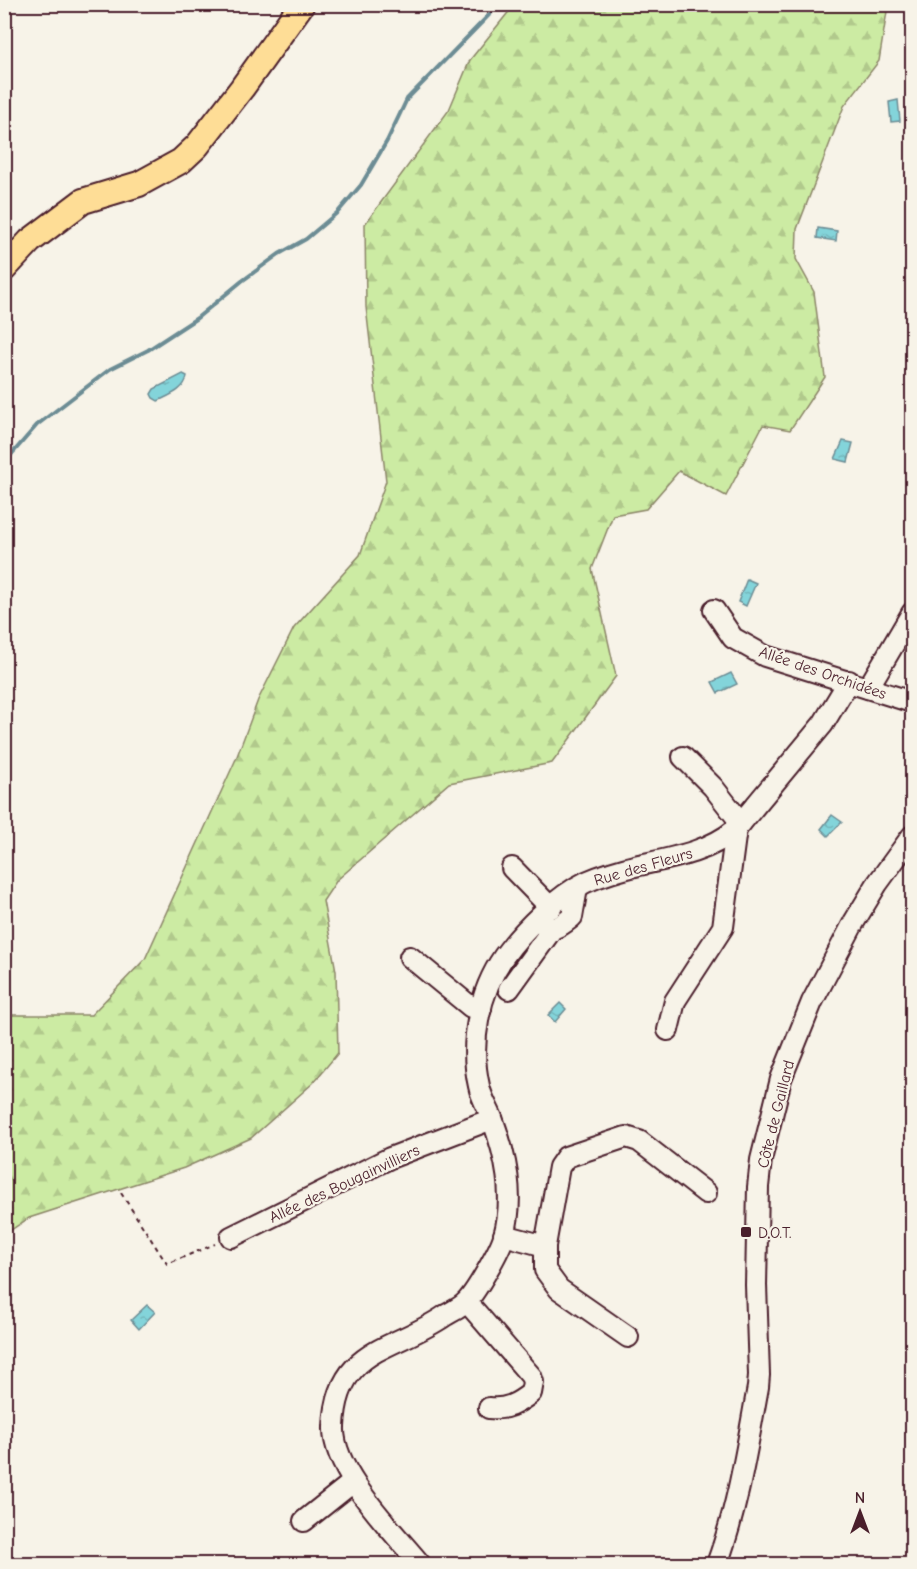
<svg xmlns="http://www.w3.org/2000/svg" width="917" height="1569" viewBox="0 0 917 1569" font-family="'Comic Neue',sans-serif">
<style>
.forest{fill:url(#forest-firs);stroke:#8b8567;stroke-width:1.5}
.water{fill:url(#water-ripples);stroke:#6c8c94;stroke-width:1.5}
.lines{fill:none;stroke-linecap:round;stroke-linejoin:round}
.stream{stroke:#6c8c94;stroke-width:4}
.minor-casing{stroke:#4a1f2b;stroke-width:24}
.major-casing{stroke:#4a1f2b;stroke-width:28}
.path{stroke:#4a1f2b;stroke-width:2;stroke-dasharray:4.5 4.5;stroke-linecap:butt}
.minor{stroke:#f7f3e8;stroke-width:20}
.major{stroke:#fedd96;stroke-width:24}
.poi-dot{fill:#4a1f2b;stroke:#f7f3e8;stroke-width:2}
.labels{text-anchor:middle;stroke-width:4.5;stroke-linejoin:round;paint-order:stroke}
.street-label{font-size:16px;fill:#4a1f2b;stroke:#f7f3e8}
.poi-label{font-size:16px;fill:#4a1f2b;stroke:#f7f3e8;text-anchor:start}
</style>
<defs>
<pattern id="forest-firs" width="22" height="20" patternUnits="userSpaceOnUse" patternTransform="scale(1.5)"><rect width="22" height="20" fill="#cceba3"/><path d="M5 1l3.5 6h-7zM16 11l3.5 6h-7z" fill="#b1c98c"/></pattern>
<pattern id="water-ripples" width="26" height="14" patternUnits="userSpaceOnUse" patternTransform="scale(1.5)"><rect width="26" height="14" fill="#83d4da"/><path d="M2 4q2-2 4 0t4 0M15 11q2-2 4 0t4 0" fill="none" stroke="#73b6bb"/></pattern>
</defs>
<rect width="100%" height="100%" fill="#f7f3e8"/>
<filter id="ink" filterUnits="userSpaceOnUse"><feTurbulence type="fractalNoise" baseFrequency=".0167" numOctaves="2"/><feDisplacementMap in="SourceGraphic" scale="12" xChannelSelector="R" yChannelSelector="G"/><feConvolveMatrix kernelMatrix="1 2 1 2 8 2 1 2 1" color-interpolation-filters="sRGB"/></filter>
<g filter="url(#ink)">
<path class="forest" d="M 515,4 L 888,5 L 879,61 L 844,106 L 797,229 L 796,259 L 814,292 L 825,377 L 790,430 L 763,425 L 726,496 L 679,471 L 646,509 L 613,515 L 592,569 L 616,676 L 552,763 L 449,783 L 337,880 L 323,901 L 336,971 L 338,1053 L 313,1083 L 251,1138 L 184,1168 L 29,1218 L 5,1234 L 5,1015 L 91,1015 L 145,959 L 236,759 L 258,700 L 294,628 L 360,555 L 386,481 L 366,307 L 365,224 L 449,110 L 470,60 Z"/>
<g class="water">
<path d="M 898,100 L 900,121 L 891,122 L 889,102 Z"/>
<path d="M 818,228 L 837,231 L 836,241 L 817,238 Z"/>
<path d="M 183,374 L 187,376 C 185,390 170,395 158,401 L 153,398 L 151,394 L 154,389 Z"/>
<path d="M 843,441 L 853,443 L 848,462 L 835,459 Z"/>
<path d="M 747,579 L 756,583 L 746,606 L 738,602 Z"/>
<path d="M 731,673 L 737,684 L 718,693 L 712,682 Z"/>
<path d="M 832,815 L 842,822 L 828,836 L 821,829 Z"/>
<path d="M 560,1003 L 566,1009 L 555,1022 L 548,1015 Z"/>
<path d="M 147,1305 L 155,1312 L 139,1329 L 131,1320 Z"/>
</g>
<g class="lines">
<path class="stream" d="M 4,463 L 37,425 L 110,369 L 148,350 L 197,318 L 242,281 L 279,254 L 306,239 L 338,212 L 361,185 L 387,141 L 407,99 L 489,15 L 496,4"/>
<g class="minor-casing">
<g id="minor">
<path d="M 714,610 L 733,638 L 765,656 L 912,702"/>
<path d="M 868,688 L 912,613"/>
<path d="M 683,757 L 713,787 L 741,823"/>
<path d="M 512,868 L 551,908"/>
<path d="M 542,924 C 554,933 562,925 572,917 L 577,888"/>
<path d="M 410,957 L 471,1007 L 481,1009"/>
<path d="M 509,989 L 553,928"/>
<path d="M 668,1030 L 675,1001 L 723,927 L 736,829"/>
<path d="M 504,1235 L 545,1246 L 559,1167 L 566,1157 L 626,1137 L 639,1141 L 706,1193"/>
<path d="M 231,1237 L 390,1158 L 492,1119"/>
<path d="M 545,1246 L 545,1270 L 559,1289 L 628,1337"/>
<path d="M 467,1302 L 531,1376 L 533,1382 L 531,1393 C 517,1404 506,1410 489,1408"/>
<path d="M 304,1521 L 353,1482"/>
<path d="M 420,1564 C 393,1531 332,1471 334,1427 C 337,1346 393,1352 446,1315 C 453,1311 462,1307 467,1301 C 477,1290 500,1250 504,1236 C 515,1195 506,1156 492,1118 C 488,1108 481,1097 479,1086 C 469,1043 479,992 504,956 C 523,930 557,896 586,882 C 602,875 622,869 639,865 C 672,858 709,852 736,829 L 823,724 L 849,681"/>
<path d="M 717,1564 C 738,1507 747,1447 758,1387 L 759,1375 L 756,1285 L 758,1187 L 761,1160 L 781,1079 L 812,1002 L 854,922 L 877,884 L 912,836"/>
</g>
</g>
<g class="major-casing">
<path id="major" d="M 4,269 L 30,241 L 83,201 L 139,184 L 181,161 L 197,146 L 242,88 L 302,4"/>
</g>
<path class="path" d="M 121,1193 L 167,1264 L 215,1244"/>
<use href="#minor" class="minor"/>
<use href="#major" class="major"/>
</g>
</g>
<rect class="poi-dot" x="740" y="1226" width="12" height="12" rx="3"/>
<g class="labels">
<g class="street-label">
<text transform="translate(823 672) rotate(19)" y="6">Allée des Orchidées</text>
<text transform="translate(643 866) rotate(-16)" y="6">Rue des Fleurs</text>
<text transform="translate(775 1114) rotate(-76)" y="6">Côte de Gaillard</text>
<text transform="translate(344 1183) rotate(-25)" y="6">Allée des Bougainvilliers</text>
</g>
<g class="poi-label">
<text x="758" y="1238">D.O.T.</text>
</g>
</g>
<rect width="917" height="1569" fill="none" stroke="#f7f3e8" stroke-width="24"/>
<rect x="12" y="12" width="893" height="1545" fill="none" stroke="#4a1f2b" stroke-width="2" filter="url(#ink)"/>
<g transform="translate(860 1512)" stroke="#f7f3e8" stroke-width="4.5" paint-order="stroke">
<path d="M0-4.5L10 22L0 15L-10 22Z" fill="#4a1f2b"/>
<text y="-9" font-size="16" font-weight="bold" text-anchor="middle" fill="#4a1f2b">N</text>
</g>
</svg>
